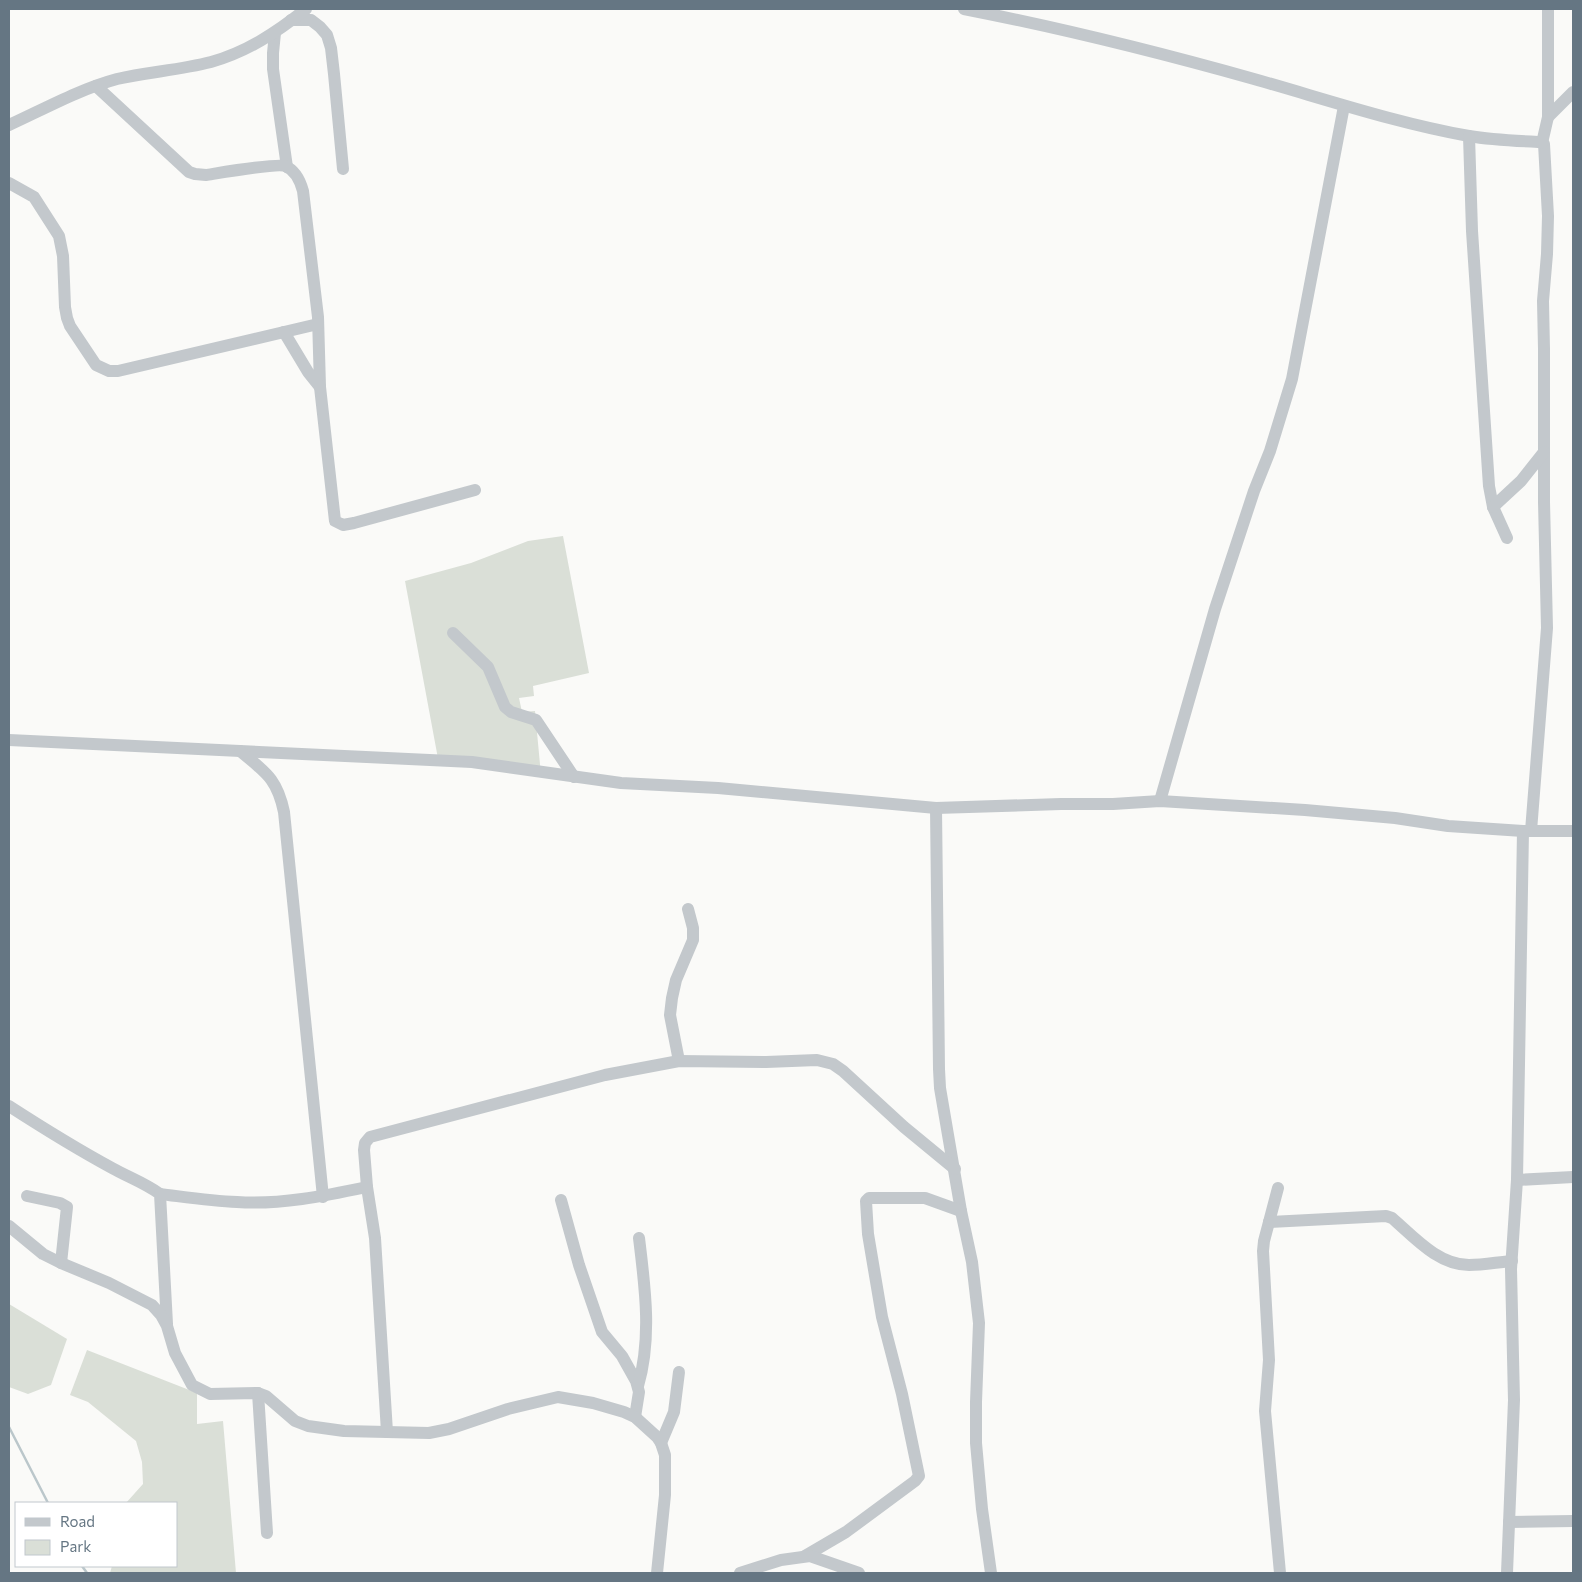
<svg xmlns="http://www.w3.org/2000/svg" width="1582" height="1582" viewBox="0 0 1582 1582" font-family="Commissioner,sans-serif">
<style>
.green{fill:#dadfd7}
.lines{fill:none;stroke-linecap:round;stroke-linejoin:round}
.stream{stroke:#bbc7cb;stroke-width:2.5}
.minor{stroke:#c3c8cc;stroke-width:12}
</style>
<rect width="100%" height="100%" fill="#fafaf8"/>
<g class="green">
<path d="M 563,536 L 589,673 L 533,686 L 534,696 L 519,698 L 522,712 L 535,711 L 541,775 L 439,764 L 405,581 L 471,563 L 528,541 Z"/>
<path d="M 9,1304 L 67,1339 L 51,1385 L 28,1394 L 9,1387 Z"/>
<path d="M 87,1350 L 197,1393 L 197,1424 L 223,1421 L 236,1573 L 110,1573 L 112,1566 L 176,1566 L 176,1503 L 126,1503 L 143,1484 L 142,1462 L 136,1441 L 88,1402 L 70,1395 Z"/>
</g>
<g class="lines">
<g class="stream">
<path d="M 9,1427 L 48,1503"/>
<path d="M 82,1566 L 87,1573"/>
</g>
<g class="minor">
<path d="M 964,9 C 1061,28 1158,52 1254,79 C 1325,99 1396,123 1469,136 C 1492,140 1517,141 1540,142 L 1544,144 L 1548,216 L 1547,254 L 1543,301 L 1544,349 L 1544,502 L 1547,628 L 1531,831"/>
<path d="M 291,20 L 311,20 L 320,27 L 327,35 L 331,48 L 334,74 L 343,169"/>
<path d="M 275,33 L 273,53 L 273,69 L 287,167"/>
<path d="M 96,86 L 189,172 L 195,174 L 206,175 C 219,173 277,163 285,166 C 295,170 300,180 303,191 L 318,317 L 320,387 L 335,521 L 343,525 L 354,523 L 475,490"/>
<path d="M 1548,117 L 1573,92"/>
<path d="M 9,125 C 44,109 80,89 117,79 C 148,72 180,70 211,62 C 247,52 277,32 306,9"/>
<path d="M 1469,136 L 1472,231 L 1489,486 L 1493,507 L 1507,538"/>
<path d="M 1542,143 L 1548,117 L 1548,9"/>
<path d="M 9,183 L 34,197 L 59,236 L 63,256 L 65,307 L 67,318 L 70,326 L 96,365 L 109,371 L 118,371 L 318,324"/>
<path d="M 284,332 L 308,372 L 320,387"/>
<path d="M 1493,507 L 1521,481 L 1544,452"/>
<path d="M 453,633 L 488,667 L 505,707 L 511,712 L 536,720 L 574,777"/>
<path d="M 9,740 L 472,762 L 621,783 L 718,788 L 936,808 L 1061,804 L 1113,804 L 1160,801 L 1305,810 L 1395,818 L 1448,826 L 1523,831 L 1573,831"/>
<path d="M 240,751 C 265,772 277,778 284,812 L 323,1197"/>
<path d="M 1160,801 L 1215,609 L 1254,491 L 1270,451 L 1292,379 L 1344,106"/>
<path d="M 936,808 L 939,1069 L 940,1088 L 961,1211 L 972,1262 L 979,1323 L 976,1402 L 976,1443 L 982,1509 L 991,1573"/>
<path d="M 679,1061 L 670,1015 L 672,998 L 676,980 L 693,940 L 693,928 L 688,909"/>
<path d="M 9,1106 C 43,1128 77,1149 112,1168 C 128,1177 145,1183 160,1194 L 167,1324"/>
<path d="M 1517,1180 L 1573,1177"/>
<path d="M 1278,1188 L 1264,1241 L 1263,1251 L 1269,1360 L 1265,1411 L 1280,1573"/>
<path d="M 160,1194 C 185,1197 211,1201 237,1202 C 280,1205 324,1196 367,1187"/>
<path d="M 27,1196 L 60,1203 L 67,1207 L 61,1263"/>
<path d="M 561,1200 L 579,1265 L 602,1332 L 622,1356 L 636,1381 L 639,1392 L 635,1417"/>
<path d="M 1269,1222 L 1386,1216 L 1392,1218 C 1414,1237 1438,1265 1469,1265 C 1484,1265 1498,1262 1512,1261"/>
<path d="M 9,1226 L 43,1254 L 61,1263 L 109,1283 L 152,1305 L 161,1315 L 167,1326 L 175,1353 L 192,1385 L 210,1394 L 258,1393 L 266,1396 L 295,1421 L 308,1426 L 344,1431 L 429,1433 L 449,1429 L 508,1409 L 558,1397 L 593,1403 L 624,1412 L 635,1417 L 657,1437 L 661,1443 L 665,1455 L 665,1495 L 657,1573"/>
<path d="M 638,1386 C 652,1338 645,1287 639,1238"/>
<path d="M 258,1393 L 267,1533"/>
<path d="M 387,1432 L 375,1238 L 367,1187 L 364,1150 L 365,1143 L 370,1137 L 605,1075 L 679,1061 L 766,1062 L 817,1060 L 833,1064 L 843,1071 L 904,1127 L 955,1169"/>
<path d="M 661,1443 L 674,1412 L 679,1372"/>
<path d="M 1509,1522 L 1573,1521"/>
<path d="M 805,1556 L 846,1532 L 915,1481 L 919,1476 L 902,1394 L 882,1317 L 868,1234 L 866,1201 L 869,1198 L 925,1198 L 961,1211"/>
<path d="M 740,1573 L 781,1560 L 810,1556 L 859,1573"/>
<path d="M 1507,1573 L 1514,1400 L 1511,1269 L 1517,1180 L 1523,831"/>
</g>
</g>
<rect width="1582" height="1582" fill="none" stroke="#657683" stroke-width="20"/>
<rect x="15" y="1502" width="162" height="65" fill="#ffffff" stroke="#c1c8cd"/>
<rect x="25" y="1518" width="25" height="8" fill="#c3c8cc" stroke="#c1c8cd"/>
<text x="60" y="1527" font-size="15" fill="#657683">Road</text>
<rect x="25" y="1540" width="25" height="15" fill="#dadfd7" stroke="#c1c8cd"/>
<text x="60" y="1552" font-size="15" fill="#657683">Park</text>
</svg>
